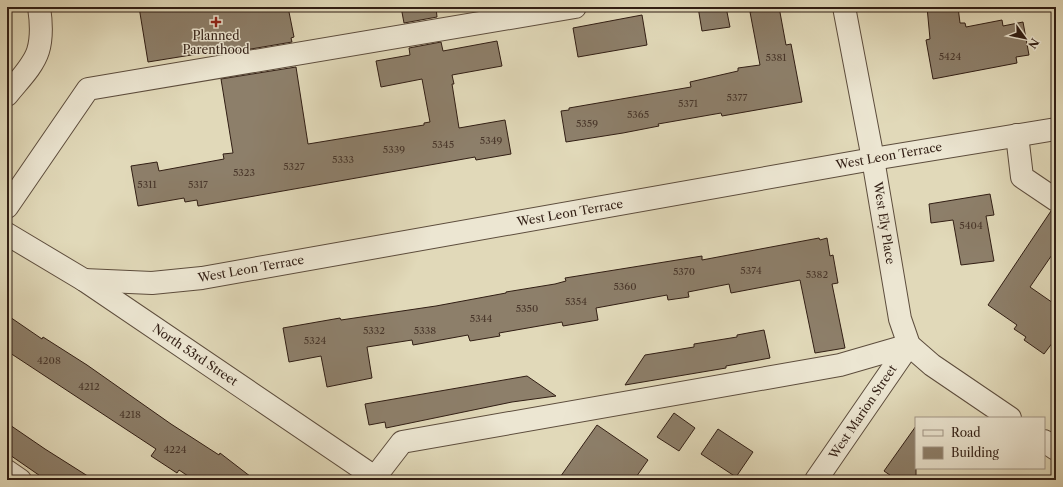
<svg xmlns="http://www.w3.org/2000/svg" width="1063" height="487" viewBox="0 0 1063 487" font-family="'Libre Caslon Text',serif">
<style>
.building{fill:#8d7f6a;stroke:#311e14}
.lines{fill:none;stroke-linecap:round;stroke-linejoin:round}
.minor-casing{stroke:#5d4d3d;stroke-width:24}
.minor{stroke:#ece6d2;stroke-width:22}
.poi-dot{fill:#8f2418;stroke:#ece6d2;stroke-width:1.5}
.labels{text-anchor:middle;stroke-width:3;stroke-linejoin:round;paint-order:stroke}
.number-label{font-size:10px;fill:#48362a}
.poi-label{font-size:12px;fill:#311e14;stroke:#ece6d2}
.street-label{font-size:12px;fill:#311e14;stroke:#ece6d2}
</style>
<rect width="100%" height="100%" fill="#e1d9b9"/>
<filter id="stains"><feTurbulence type="fractalNoise" baseFrequency=".005" numOctaves="4"/><feColorMatrix values="0 0 0 0 .2 0 0 0 0 .09 0 0 0 0 .02 0 0 0 .5 -.17"/></filter>
<radialGradient id="worn" r=".72"><stop offset=".6" stop-color="#630" stop-opacity="0"/><stop offset="1" stop-color="#630" stop-opacity=".3"/></radialGradient>
<g class="building">
<path d="M 139,7 L 288,7 L 294,37 L 291,38 L 292,42 L 216,55 L 216,51 L 148,62 Z"/>
<path d="M 401,7 L 436,7 L 437,17 L 404,23 Z"/>
<path d="M 698,7 L 726,7 L 730,27 L 702,31 Z"/>
<path d="M 779,7 L 786,45 L 791,44 L 802,102 L 722,116 L 721,113 L 658,124 L 659,126 L 623,133 L 566,142 L 561,111 L 569,110 L 569,108 L 691,87 L 690,82 L 738,71 L 738,68 L 760,65 L 750,12 Z"/>
<path d="M 927,7 L 958,7 L 960,23 L 965,23 L 966,27 L 1002,20 L 1003,26 L 1023,22 L 1029,55 L 1016,57 L 1017,63 L 933,79 L 926,40 L 930,39 Z"/>
<path d="M 642,15 L 647,45 L 578,57 L 573,28 Z"/>
<path d="M 497,41 L 502,66 L 452,75 L 454,84 L 452,84 L 459,128 L 505,120 L 511,154 L 476,160 L 475,157 L 198,206 L 197,200 L 185,202 L 184,198 L 138,206 L 131,166 L 157,162 L 159,171 L 224,159 L 223,154 L 233,153 L 221,79 L 296,67 L 308,144 L 424,125 L 424,123 L 430,122 L 422,79 L 381,87 L 376,61 L 410,55 L 409,48 L 441,42 L 443,51 Z"/>
<path d="M 990,194 L 994,215 L 986,216 L 994,261 L 961,265 L 953,220 L 931,223 L 929,204 Z"/>
<path d="M 1051,211 L 1056,212 L 1056,249 L 1030,287 L 1056,305 L 1056,338 L 1044,354 L 1024,340 L 1026,337 L 1014,329 L 1017,325 L 988,305 Z"/>
<path d="M 819,238 L 820,240 L 827,238 L 830,256 L 833,255 L 838,283 L 832,284 L 845,348 L 815,353 L 800,280 L 731,293 L 729,284 L 688,292 L 689,297 L 668,300 L 667,295 L 596,308 L 598,320 L 563,326 L 562,322 L 499,333 L 500,336 L 470,341 L 468,335 L 413,345 L 412,340 L 367,347 L 372,378 L 327,387 L 321,356 L 289,362 L 283,328 L 340,318 L 341,320 L 436,306 L 506,293 L 506,292 L 555,284 L 566,281 L 565,278 L 702,256 L 702,260 Z"/>
<path d="M 7,315 L 42,339 L 43,337 L 87,365 L 171,424 L 219,455 L 220,453 L 255,480 L 194,480 L 179,470 L 177,473 L 151,456 L 156,449 L 7,351 Z"/>
<path d="M 764,330 L 770,358 L 726,366 L 726,368 L 625,385 L 645,355 L 694,347 L 694,344 L 737,337 L 737,335 Z"/>
<path d="M 527,376 L 556,396 L 512,402 L 386,428 L 385,422 L 369,425 L 365,404 Z"/>
<path d="M 674,413 L 695,428 L 679,451 L 657,437 Z"/>
<path d="M 7,423 L 45,449 L 94,480 L 46,480 L 7,453 Z"/>
<path d="M 597,425 L 648,460 L 634,480 L 558,480 Z"/>
<path d="M 916,426 L 916,480 L 897,480 L 884,471 Z"/>
<path d="M 718,429 L 753,452 L 736,477 L 701,454 Z"/>
</g>
<g class="lines">
<g class="minor-casing">
<g id="minor">
<path d="M 844,7 L 873,159 L 900,319 L 909,345 L 932,365 L 1010,418"/>
<path d="M 7,95 C 17,82 33,67 38,51 C 42,38 41,20 39,7"/>
<path d="M 1017,135 L 1022,177 L 1056,200"/>
<path d="M 7,207 L 88,89 L 575,7"/>
<path d="M 7,234 L 84,280 L 379,480"/>
<path d="M 84,280 L 152,283 L 202,278 L 873,159 L 1056,129"/>
<path d="M 1044,441 L 1056,449"/>
<path d="M 7,471 L 20,480"/>
<path d="M 375,477 L 402,442 L 840,365 L 909,345"/>
<path d="M 816,480 L 909,345"/>
</g>
</g>
<use href="#minor" class="minor"/>
</g>
<path class="poi-dot" d="M214 16h4v4h4v4h-4v4h-4v-4h-4v-4h4z"/>
<g class="labels">
<g class="number-label">
<text x="950" y="60">5424</text>
<text x="776" y="61">5381</text>
<text x="737" y="101">5377</text>
<text x="688" y="107">5371</text>
<text x="638" y="118">5365</text>
<text x="587" y="127">5359</text>
<text x="491" y="144">5349</text>
<text x="443" y="148">5345</text>
<text x="394" y="153">5339</text>
<text x="343" y="163">5333</text>
<text x="294" y="170">5327</text>
<text x="244" y="176">5323</text>
<text x="147" y="188">5311</text>
<text x="198" y="188">5317</text>
<text x="971" y="229">5404</text>
<text x="751" y="274">5374</text>
<text x="684" y="275">5370</text>
<text x="817" y="278">5382</text>
<text x="625" y="290">5360</text>
<text x="576" y="305">5354</text>
<text x="527" y="312">5350</text>
<text x="481" y="322">5344</text>
<text x="374" y="334">5332</text>
<text x="425" y="334">5338</text>
<text x="315" y="344">5324</text>
<text x="49" y="364">4208</text>
<text x="89" y="390">4212</text>
<text x="130" y="418">4218</text>
<text x="175" y="453">4224</text>
</g>
<g class="poi-label">
<text x="216" y="40">Planned<tspan x="216" dy="14">Parenthood</tspan></text>
</g>
<g class="street-label">
<text transform="translate(889 156) rotate(-10)" y="4">West Leon Terrace</text>
<text transform="translate(570 213) rotate(-10)" y="4">West Leon Terrace</text>
<text transform="translate(884 223) rotate(81)" y="4">West Ely Place</text>
<text transform="translate(251 269) rotate(-10)" y="4">West Leon Terrace</text>
<text transform="translate(195 355) rotate(34)" y="4">North 53rd Street</text>
<text transform="translate(863 412) rotate(-56)" y="4">West Marion Street</text>
</g>
</g>
<rect width="1063" height="487" fill="none" stroke="#e1d9b9" stroke-width="24"/>
<rect x="8" y="8" width="1047" height="471" fill="none" stroke="#311e14" stroke-width="2"/>
<rect x="12" y="12" width="1039" height="463" fill="none" stroke="#311e14"/>
<rect x="915" y="417" width="130" height="52" fill="#ece6d2" stroke="#a19686"/>
<rect x="923" y="430" width="20" height="6" fill="#ece6d2" stroke="#a19686"/>
<text x="951" y="437" font-size="12" fill="#311e14">Road</text>
<rect x="923" y="447" width="20" height="12" fill="#8d7f6a" stroke="#a19686"/>
<text x="951" y="457" font-size="12" fill="#311e14">Building</text>
<g transform="translate(1025 38) rotate(123)" stroke="#ece6d2" stroke-width="3" paint-order="stroke">
<path d="M0-3L7 15L0 10L-7 15Z" fill="#311e14"/>
<text y="-6" font-size="11" font-weight="bold" text-anchor="middle" fill="#311e14">N</text>
</g>
<rect width="100%" height="100%" filter="url(#stains)"/>
<rect width="100%" height="100%" fill="url(#worn)"/>
</svg>
